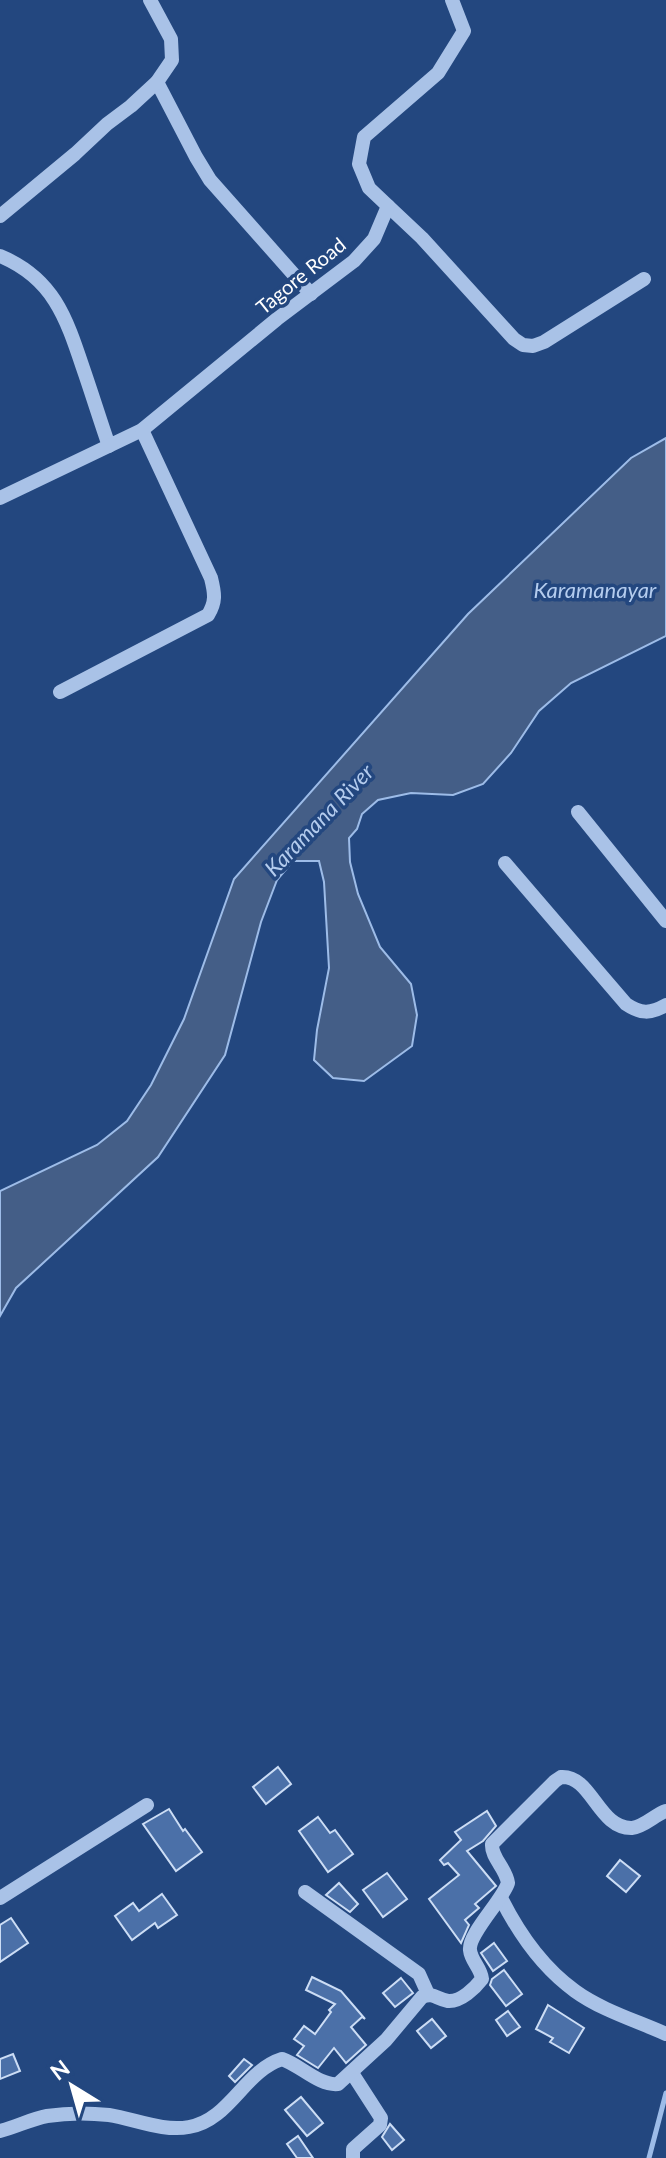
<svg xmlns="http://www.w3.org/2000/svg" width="666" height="2158" viewBox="0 0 666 2158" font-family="Lato,sans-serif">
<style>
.water{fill:#445e87;stroke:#9dbce8;stroke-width:2}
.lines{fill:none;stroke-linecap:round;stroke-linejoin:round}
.stream{stroke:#9dbce8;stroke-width:5}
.building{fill:#4b70a8;stroke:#ccddf5;stroke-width:2}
.minor{stroke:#a9c2e7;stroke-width:14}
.labels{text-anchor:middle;stroke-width:7;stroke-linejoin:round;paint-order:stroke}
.street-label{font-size:20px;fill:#fff;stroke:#23477f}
.water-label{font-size:22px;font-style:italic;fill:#b4ccee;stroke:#23477f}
</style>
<rect width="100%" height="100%" fill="#23477f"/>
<path class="water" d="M 666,438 L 666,636 L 571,683 L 539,711 L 511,753 L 483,784 L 453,795 L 411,793 L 378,800 L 362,814 L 357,829 L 349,838 L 350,862 L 358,894 L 380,947 L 411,984 L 417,1015 L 412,1046 L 364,1081 L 333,1078 L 314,1060 L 317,1030 L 329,968 L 324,882 L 319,861 L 293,861 L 277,880 L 261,922 L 225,1055 L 158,1157 L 16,1288 L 0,1316 L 0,1191 L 97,1145 L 127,1121 L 151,1085 L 184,1019 L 234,879 L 468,614 L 631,458 Z"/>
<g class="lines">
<path class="stream" d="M 649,2158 L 666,2093"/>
</g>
<g class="building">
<path d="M 278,1767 L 291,1784 L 266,1804 L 253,1787 Z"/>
<path d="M 169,1809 L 183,1831 L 185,1829 L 202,1852 L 176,1871 L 143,1824 Z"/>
<path d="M 487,1811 L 496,1826 L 483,1841 L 467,1851 L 496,1886 L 475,1904 L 479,1908 L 465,1920 L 469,1925 L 461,1943 L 429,1899 L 459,1875 L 448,1863 L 444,1865 L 440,1860 L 461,1840 L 455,1832 Z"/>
<path d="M 318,1817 L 330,1833 L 335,1830 L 353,1854 L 328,1872 L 299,1831 Z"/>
<path d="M 620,1860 L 640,1876 L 626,1892 L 607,1876 Z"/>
<path d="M 387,1873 L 407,1899 L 383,1917 L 363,1890 Z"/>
<path d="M 339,1883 L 358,1904 L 350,1912 L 326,1895 Z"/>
<path d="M 162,1894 L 177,1915 L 158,1928 L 155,1923 L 132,1940 L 115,1916 L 133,1903 L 139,1911 Z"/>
<path d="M 11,1918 L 28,1943 L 0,1962 L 0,1925 Z"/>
<path d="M 494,1943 L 507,1961 L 493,1971 L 481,1953 Z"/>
<path d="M 504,1970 L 522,1994 L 506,2006 L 490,1985 L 492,1979 Z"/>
<path d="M 312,1977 L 341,1991 L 365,2019 L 362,2017 L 351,2027 L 366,2045 L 346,2063 L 334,2048 L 318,2068 L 297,2055 L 304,2046 L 294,2039 L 304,2026 L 315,2034 L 331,2012 L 329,2010 L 335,2004 L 306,1990 Z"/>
<path d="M 401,1978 L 413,1993 L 395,2007 L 383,1993 Z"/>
<path d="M 548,2005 L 584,2028 L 569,2053 L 550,2042 L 553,2038 L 536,2029 Z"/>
<path d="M 508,2011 L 520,2027 L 507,2036 L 496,2020 Z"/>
<path d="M 432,2019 L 446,2036 L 431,2048 L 417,2031 Z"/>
<path d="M 13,2054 L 20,2071 L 0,2079 L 0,2059 Z"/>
<path d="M 244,2059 L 252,2065 L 235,2082 L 229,2076 Z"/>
<path d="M 301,2097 L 323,2123 L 307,2136 L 285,2110 Z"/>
<path d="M 390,2124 L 404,2140 L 392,2150 L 382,2137 Z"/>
<path d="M 298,2136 L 313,2158 L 297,2158 L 287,2144 Z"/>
</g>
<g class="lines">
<g class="minor">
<path d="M 157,82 L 196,157 L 210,180 L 311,294"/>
<path d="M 388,206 L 422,238 L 514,339 L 523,345 L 533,346 L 544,342 L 644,279"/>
<path d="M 0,216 L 75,154 L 107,124 L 131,106 L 157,82 L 172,60 L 171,39 L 150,0"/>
<path d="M 0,256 C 53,278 66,317 83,368 C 92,394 100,420 109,446"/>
<path d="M 0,498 L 142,430 L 277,319 L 354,261 L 374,239 L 388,206 L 369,188 L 359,164 L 364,137 L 438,73 L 464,31 L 452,0"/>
<path d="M 60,692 L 208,615 C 216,602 215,594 211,578 L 142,430"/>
<path d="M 578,812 L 666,921"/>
<path d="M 505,863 L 626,1004 C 641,1014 650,1014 666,1005"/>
<path d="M 305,1892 L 419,1974 L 428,1994"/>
<path d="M 0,1898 L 147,1805"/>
<path d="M 501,1898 C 518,1932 543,1968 575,1991 C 601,2010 637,2021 666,2034"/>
<path d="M 352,2073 L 381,2118 L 380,2125 L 353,2149 L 353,2158"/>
<path d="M 0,2131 C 16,2127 31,2119 47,2116 C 66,2113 91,2113 109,2115 C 135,2119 163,2132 189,2127 C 230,2120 244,2071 282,2059 C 300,2065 319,2086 338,2084 L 386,2040 L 422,1997 C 434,1992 436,1999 448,2001 C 461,2002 475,1988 482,1979 C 481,1968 471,1961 470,1950 C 468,1934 502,1901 508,1883 C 506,1868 491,1858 492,1844 L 555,1781 L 561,1777 C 592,1775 598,1829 632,1828 C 644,1827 656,1814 666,1811"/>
</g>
</g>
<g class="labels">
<g class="street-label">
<text transform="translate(301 276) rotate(-39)" y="7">Tagore Road</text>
</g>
<g class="water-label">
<text x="595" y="598">Karamanayar</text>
<text transform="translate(319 820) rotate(-46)" y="8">Karamana River</text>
</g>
</g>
<g transform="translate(72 2086) rotate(323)" stroke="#23477f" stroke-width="6" paint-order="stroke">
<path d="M0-6L14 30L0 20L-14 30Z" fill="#ffffff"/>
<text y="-12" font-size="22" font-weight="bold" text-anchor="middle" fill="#ffffff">N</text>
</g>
</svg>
